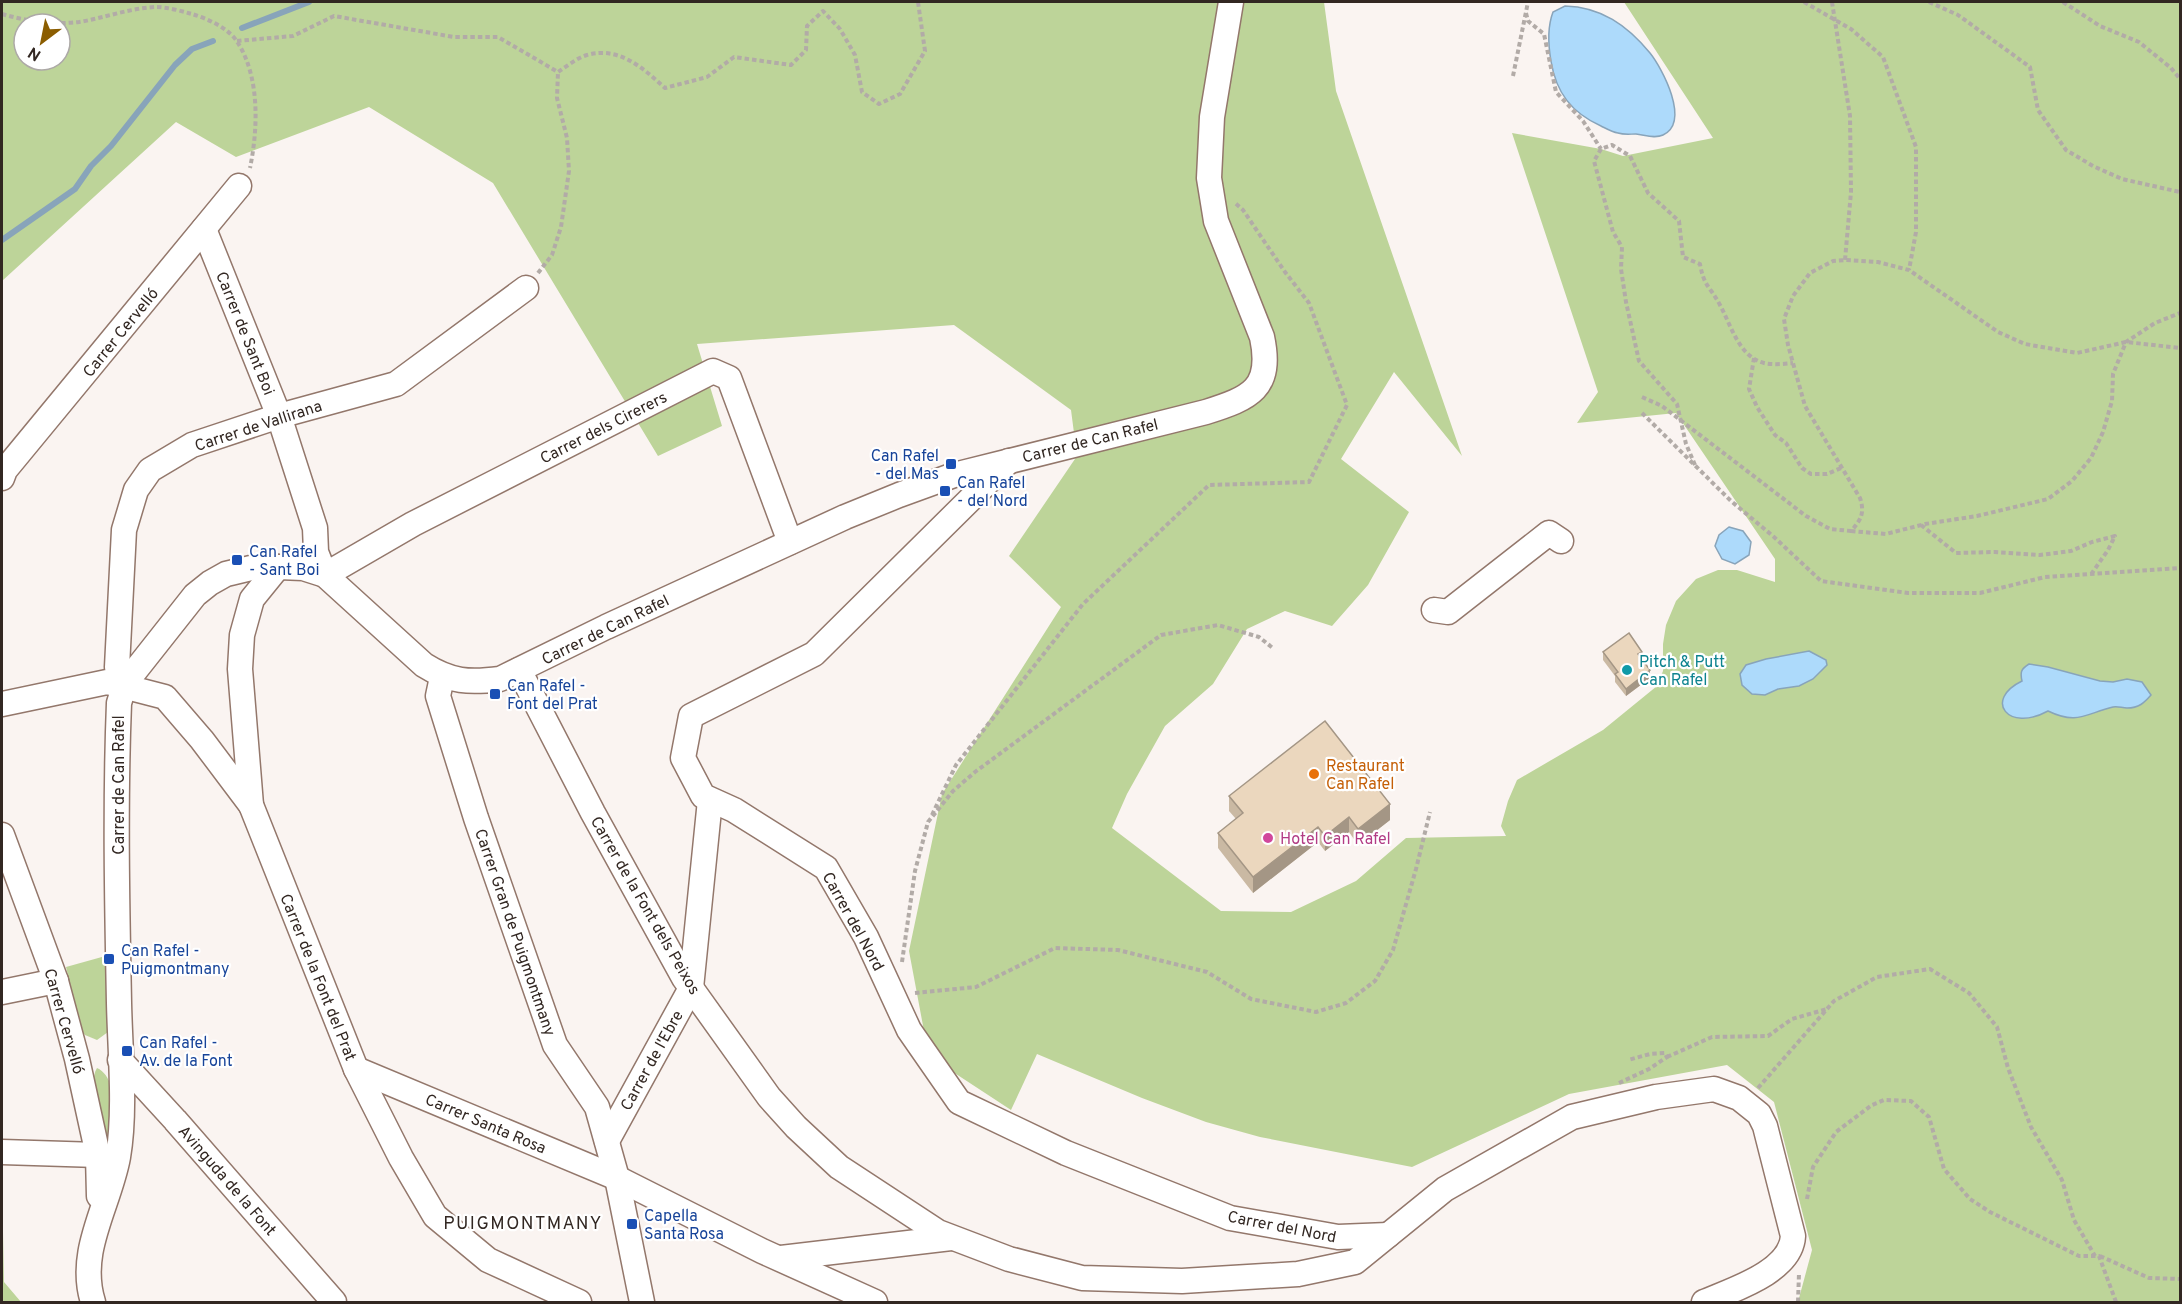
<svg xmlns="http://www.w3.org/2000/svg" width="2182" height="1304" viewBox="0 0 2182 1304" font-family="Overpass,sans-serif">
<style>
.green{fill:#bdd499;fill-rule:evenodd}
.water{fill:#addafb;stroke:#88a4ba;stroke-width:1.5}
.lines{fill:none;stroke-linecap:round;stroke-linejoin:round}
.stream{stroke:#88a4ba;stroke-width:6}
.minor-casing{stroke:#93776b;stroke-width:27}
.path{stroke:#b2aba7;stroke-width:4;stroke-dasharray:4.5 3;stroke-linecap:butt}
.minor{stroke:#fff;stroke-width:24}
.wall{fill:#cab9a3}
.shaded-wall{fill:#a49685}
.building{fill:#ebd7be;stroke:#a49685;stroke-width:1.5}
.transit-dot{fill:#1a4fb4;stroke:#fff;stroke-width:2}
.culture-dot{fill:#0f9aa8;stroke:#fff;stroke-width:2}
.food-dot{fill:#e8710a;stroke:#fff;stroke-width:2}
.hotel-dot{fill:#d1479c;stroke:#fff;stroke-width:2}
.labels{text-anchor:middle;stroke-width:4.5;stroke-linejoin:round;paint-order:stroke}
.street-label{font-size:16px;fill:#322722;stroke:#fff}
.transit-label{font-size:16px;fill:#164399;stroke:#fff;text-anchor:start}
.culture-label{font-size:16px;fill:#0d838f;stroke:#fff;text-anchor:start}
.food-label{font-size:16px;fill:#c56008;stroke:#fff;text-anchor:start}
.hotel-label{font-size:16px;fill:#b23c85;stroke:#fff;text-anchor:start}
.neighbourhood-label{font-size:18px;letter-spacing:1.5px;fill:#322722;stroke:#fff}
</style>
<rect width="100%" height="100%" fill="#faf4f1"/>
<g class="green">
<path d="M 2,2 L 1324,2 L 1336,91 L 1462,456 L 1394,372 L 1341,459 L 1409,512 L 1368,585 L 1332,626 L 1285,611 L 1247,629 L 1213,684 L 1165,726 L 1127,794 L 1112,828 L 1221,911 L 1291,912 L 1356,881 L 1406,838 L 1506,836 L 1501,826 L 1508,801 L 1517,780 L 1603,730 L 1657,686 L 1663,671 L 1663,644 L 1666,625 L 1676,601 L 1696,579 L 1718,570 L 1737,570 L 1775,582 L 1775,559 L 1676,413 L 1577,423 L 1598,392 L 1512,133 L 1601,149 L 1623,156 L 1713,138 L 1624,2 L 2180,2 L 2180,1302 L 1798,1302 L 1812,1250 L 1774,1102 L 1727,1065 L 1569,1094 L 1412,1167 L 1260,1137 L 1206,1122 L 1142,1098 L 1037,1054 L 1011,1110 L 953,1072 L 924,1031 L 909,951 L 942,794 L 1061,607 L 1009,556 L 1077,456 L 1071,410 L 954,325 L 697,344 L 722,426 L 658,456 L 493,183 L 369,107 L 236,157 L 176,122 L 2,281 ZM 24,24 L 60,24 L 60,60 L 24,60 Z"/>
<path d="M 109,955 L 108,1032 L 97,1040 L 85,1035 L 81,1030 L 66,967 Z"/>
<path d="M 97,1068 C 125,1081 110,1144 106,1167 C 102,1146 86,1084 97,1068 Z"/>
<path d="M 2,1181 L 4,1282 L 21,1302 L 2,1302 Z"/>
</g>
<g class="water">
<path d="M 1565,6 C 1601,7 1627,25 1650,53 C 1662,68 1691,122 1663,135 C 1655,139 1645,135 1636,134 C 1630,134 1624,135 1618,133 C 1612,132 1607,129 1601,126 C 1572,113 1556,93 1551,61 C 1548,44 1547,28 1553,12 Z"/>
<path d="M 1729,527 L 1743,531 L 1751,542 L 1749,555 L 1735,564 L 1722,559 L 1715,546 L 1719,535 Z"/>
<path d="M 1809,651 L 1826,660 L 1827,665 L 1813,679 L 1799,686 L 1778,689 L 1765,695 L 1752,694 L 1742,685 L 1740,674 L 1746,665 L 1766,659 Z"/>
<path d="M 2029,664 L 2048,667 L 2100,681 L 2113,682 L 2127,679 L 2142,682 L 2151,695 C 2144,703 2139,708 2127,708 C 2122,708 2118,706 2113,707 C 2085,714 2077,725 2048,711 C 2008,733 1983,700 2022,681 C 2020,672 2021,669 2029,664 Z"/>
</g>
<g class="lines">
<g class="stream">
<path d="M 242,28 L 309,2"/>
<path d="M 2,240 L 75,189 L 91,166 L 111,146 L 175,65 L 192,49 L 213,41"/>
</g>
<g class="minor-casing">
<g id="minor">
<path d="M 204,229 L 279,416 L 315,528 L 316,552 L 325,575"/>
<path d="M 1009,461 L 814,654 L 691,716 L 683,758 L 703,796 L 734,810 L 826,868 L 866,937 L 909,1030 L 959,1102 L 1066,1153 L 1230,1218 L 1338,1237 L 1388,1235"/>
<path d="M 2,478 L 5,470 L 239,186"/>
<path d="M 278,567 L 252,599 L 242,635 L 240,669 L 251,805 L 356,1069 L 401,1158 L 435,1216 L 488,1260 L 579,1302"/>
<path d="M 325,575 L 413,524 L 713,371 L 729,378 L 790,542"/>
<path d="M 1434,610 L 1448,612 L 1549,533 L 1561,541"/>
<path d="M 519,670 L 593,813 L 684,978 L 769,1097 L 796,1127 L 839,1167 L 938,1232 L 1009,1259 L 1082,1278 L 1182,1281 L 1298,1274 L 1355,1262 L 1445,1189 L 1572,1117 L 1656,1097 L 1714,1089 L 1739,1098 L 1759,1114 L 1765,1126 L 1793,1236 C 1791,1272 1732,1290 1704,1302"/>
<path d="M 442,677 L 438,696 L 476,818 L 555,1045 L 597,1107 L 617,1178 L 642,1302"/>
<path d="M 124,687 L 117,667 L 124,530 L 136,490 L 150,470 L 192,445 L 279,416 L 396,384 L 526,288"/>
<path d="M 2,704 L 107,682 L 165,697 L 202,740 L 251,805"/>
<path d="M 2,835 L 56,981 L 77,1059 L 98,1155 L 99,1196"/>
<path d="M 2,992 L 56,981"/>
<path d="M 120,1060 L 175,1120 L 334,1302"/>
<path d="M 356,1069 L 617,1178 L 762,1251 L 875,1302"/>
<path d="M 607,1141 L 691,988 L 710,800"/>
<path d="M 2,1152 L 98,1155"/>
<path d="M 781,1258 L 951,1238"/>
<path d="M 93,1302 C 77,1251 109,1206 118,1157 C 126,1111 120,1050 119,1003 C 117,903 115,802 119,703 L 124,687 L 131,676 L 195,595 L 210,583 L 226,574 L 251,568 L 278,567 L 303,568 L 325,575 L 424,665 C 451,682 469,683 500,679 L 606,627 L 845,517 L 899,495 L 954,475 L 1206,412 C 1250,398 1273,389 1262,337 L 1216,221 L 1209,178 L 1212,117 L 1231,2"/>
</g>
</g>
<g class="path">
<path d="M 1804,2 L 1851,29 L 1883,57 L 1916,147 L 1916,232 L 1909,270"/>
<path d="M 1832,2 L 1850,116 L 1851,192 L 1845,260"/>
<path d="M 1929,2 L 1958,15 L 2030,67 L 2038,110 L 2066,150 L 2093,166 L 2122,179 L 2180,192"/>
<path d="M 2063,2 L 2100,26 L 2139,42 L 2171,68 L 2180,79"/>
<path d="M 1526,13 L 1528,21 L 1544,34 L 1556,92 L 1583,121 L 1601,149"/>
<path d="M 2,14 C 26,21 53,25 79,22 C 104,18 130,8 156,7 C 167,7 181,11 192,14 C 208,19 229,28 238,43 C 260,78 258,129 250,168"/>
<path d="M 237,41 L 293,36 L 334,16 L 454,37 L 498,37 L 558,72 C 567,66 577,58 587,55 C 619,46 643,68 665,88 L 707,77 L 734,57 L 791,65 L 806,50 L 807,26 L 823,11 L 840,29 L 855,55 L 862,92 L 879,104 L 900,94 L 925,51 L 918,2"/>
<path d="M 1513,76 L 1528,2"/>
<path d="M 538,273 L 552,255 L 561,227 L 569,171 L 567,138 L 557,98 L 558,72"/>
<path d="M 1754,358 L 1749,389 L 1757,407 L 1775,435 L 1786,443 L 1802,468 L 1811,474 L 1827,474 L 1841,468"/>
<path d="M 1642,397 L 1662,406 L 1806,516 L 1830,529 L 1851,531 C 1861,520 1865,513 1860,498 L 1805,406 L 1788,345 L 1784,319 L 1793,296 L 1810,273 L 1833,261 L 1845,260 L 1878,262 L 1909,270 L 1998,332 L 2025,344 L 2077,353 L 2126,342 L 2180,348"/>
<path d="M 1642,413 L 1731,501 L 1774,537 L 1821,581 L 1908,593 L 1980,593 L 2045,577 L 2180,568"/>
<path d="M 1695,465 L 1686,444 L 1677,404 L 1639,361 L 1626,302 L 1621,269 L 1622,247 L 1613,232 L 1594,161 L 1601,149 L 1612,145 L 1630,156 L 1648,193 L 1679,221 L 1683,257 L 1700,264 C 1704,287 1710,286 1720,305 C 1731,325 1739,357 1764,363 C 1773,365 1784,364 1793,363"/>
<path d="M 1921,525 L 1956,553 L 1995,552 L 2040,555 L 2071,551 L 2092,542 L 2115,536 L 2108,550 L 2092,573"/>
<path d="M 1851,531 L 1886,534 L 1925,524 L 1977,516 L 2048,499 L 2072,481 L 2091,458 L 2103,432 L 2112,401 L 2113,374 L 2126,342 L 2155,323 L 2180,313"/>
<path d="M 932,815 L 956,765 L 1083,604 L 1209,485 L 1309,482 L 1347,405 L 1309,303 L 1285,272 L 1243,210 L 1235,203"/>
<path d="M 902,962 L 915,871 L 928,822 L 953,791 L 975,772 L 1161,635 L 1218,625 L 1259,637 L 1274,649"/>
<path d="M 915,993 L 976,987 L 1055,948 L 1118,950 L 1207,972 L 1251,999 L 1316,1012 L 1346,1003 L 1375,981 L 1393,950 L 1416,869 L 1430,812"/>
<path d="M 1667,1057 L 1712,1037 L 1768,1036 L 1792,1019 L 1827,1009"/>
<path d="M 1619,1083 L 1649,1069 L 1667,1057 L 1665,1053 L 1650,1054 L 1628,1060"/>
<path d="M 1758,1088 L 1834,1001 L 1877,977 L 1930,969 L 1969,993 L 1997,1027 L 2008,1068 L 2031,1127 L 2062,1180 L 2074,1220 L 2095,1256"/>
<path d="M 1807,1199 L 1813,1167 L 1836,1132 L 1872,1105 L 1884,1100 L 1911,1101 L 1929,1117 L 1944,1169 L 1970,1199 L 1990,1212 L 2079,1256 L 2099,1256 L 2116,1302"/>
<path d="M 2100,1256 L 2149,1278 L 2180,1279"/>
<path d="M 1798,1302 L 1799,1273"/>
</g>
<use href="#minor" class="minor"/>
</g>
<g class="wall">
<path d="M 1603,652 L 1642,659 L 1650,678 L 1626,696 L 1615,682 L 1615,676 L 1603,660 Z"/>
<path d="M 1229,796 L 1390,820 L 1358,845 L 1349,832 L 1325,851 L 1318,842 L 1253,893 L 1218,848 L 1218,833 L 1236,819 L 1229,811 Z"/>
</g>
<g class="shaded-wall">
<path d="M 1650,670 L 1650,678 L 1626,696 L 1626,689 Z"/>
<path d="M 1390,804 L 1390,820 L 1358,845 L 1358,829 Z"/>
<path d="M 1349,817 L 1349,832 L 1325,851 L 1325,836 Z"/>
<path d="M 1318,827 L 1318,842 L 1253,893 L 1253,877 Z"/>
</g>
<g class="building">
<path d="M 1629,633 L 1642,652 L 1638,654 L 1650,670 L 1626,689 L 1615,674 L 1618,672 L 1603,652 Z"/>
<path d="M 1325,721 L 1390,804 L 1358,829 L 1349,817 L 1325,836 L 1318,827 L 1253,877 L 1218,833 L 1243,813 L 1229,796 Z"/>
</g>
<g class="transit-dot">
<rect x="945" y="458" width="12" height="12" rx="3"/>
<rect x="939" y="485" width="12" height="12" rx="3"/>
<rect x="231" y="554" width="12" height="12" rx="3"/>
<rect x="489" y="688" width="12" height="12" rx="3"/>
<rect x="103" y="953" width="12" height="12" rx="3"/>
<rect x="121" y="1045" width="12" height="12" rx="3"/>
<rect x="626" y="1218" width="12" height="12" rx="3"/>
</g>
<circle class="culture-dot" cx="1627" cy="670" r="6"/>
<circle class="food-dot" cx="1314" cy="774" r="6"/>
<circle class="hotel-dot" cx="1268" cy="838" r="6"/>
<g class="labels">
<g class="street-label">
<text transform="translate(120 332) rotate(-51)" y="6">Carrer Cervelló</text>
<text transform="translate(246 333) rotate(68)" y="6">Carrer de Sant Boi</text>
<text transform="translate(258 425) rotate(-18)" y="6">Carrer de Vallirana</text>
<text transform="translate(603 427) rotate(-27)" y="6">Carrer dels Cirerers</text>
<text transform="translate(1090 440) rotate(-14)" y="6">Carrer de Can Rafel</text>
<text transform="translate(605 629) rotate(-26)" y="6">Carrer de Can Rafel</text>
<text transform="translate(118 785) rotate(-90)" y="6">Carrer de Can Rafel</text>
<text transform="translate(646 905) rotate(60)" y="6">Carrer de la Font dels Peixos</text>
<text transform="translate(854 921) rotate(61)" y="6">Carrer del Nord</text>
<text transform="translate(516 932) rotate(71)" y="6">Carrer Gran de Puigmontmany</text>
<text transform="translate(319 977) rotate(68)" y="6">Carrer de la Font del Prat</text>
<text transform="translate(65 1021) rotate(74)" y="6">Carrer Cervelló</text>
<text transform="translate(651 1060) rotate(-61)" y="6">Carrer de l'Ebre</text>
<text transform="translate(486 1123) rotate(23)" y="6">Carrer Santa Rosa</text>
<text transform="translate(228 1180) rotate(49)" y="6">Avinguda de la Font</text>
<text transform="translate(1282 1226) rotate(11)" y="6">Carrer del Nord</text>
</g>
<g class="transit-label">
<text x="939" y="461" text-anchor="end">Can Rafel<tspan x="939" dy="18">- del Mas</tspan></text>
<text x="957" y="488">Can Rafel<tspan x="957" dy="18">- del Nord</tspan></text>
<text x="249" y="557">Can Rafel<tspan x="249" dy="18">- Sant Boi</tspan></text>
<text x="507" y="691">Can Rafel -<tspan x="507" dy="18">Font del Prat</tspan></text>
<text x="121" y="956">Can Rafel -<tspan x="121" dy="18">Puigmontmany</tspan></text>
<text x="139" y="1048">Can Rafel -<tspan x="139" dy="18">Av. de la Font</tspan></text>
<text x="644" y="1221">Capella<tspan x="644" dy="18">Santa Rosa</tspan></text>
</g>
<g class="culture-label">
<text x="1639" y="667">Pitch &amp; Putt<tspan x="1639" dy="18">Can Rafel</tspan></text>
</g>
<g class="food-label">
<text x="1326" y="771">Restaurant<tspan x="1326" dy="18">Can Rafel</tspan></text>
</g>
<g class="hotel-label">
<text x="1280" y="844">Hotel Can Rafel</text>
</g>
<g class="neighbourhood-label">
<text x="523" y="1229">PUIGMONTMANY</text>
</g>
</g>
<rect width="2182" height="1304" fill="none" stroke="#322722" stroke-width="6"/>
<g transform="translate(42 42) rotate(212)"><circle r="28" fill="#ffffff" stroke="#ada9a7" stroke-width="1.5"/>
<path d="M0-4.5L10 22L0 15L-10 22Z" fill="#8b5d01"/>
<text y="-9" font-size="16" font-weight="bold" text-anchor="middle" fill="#322722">N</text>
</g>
</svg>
